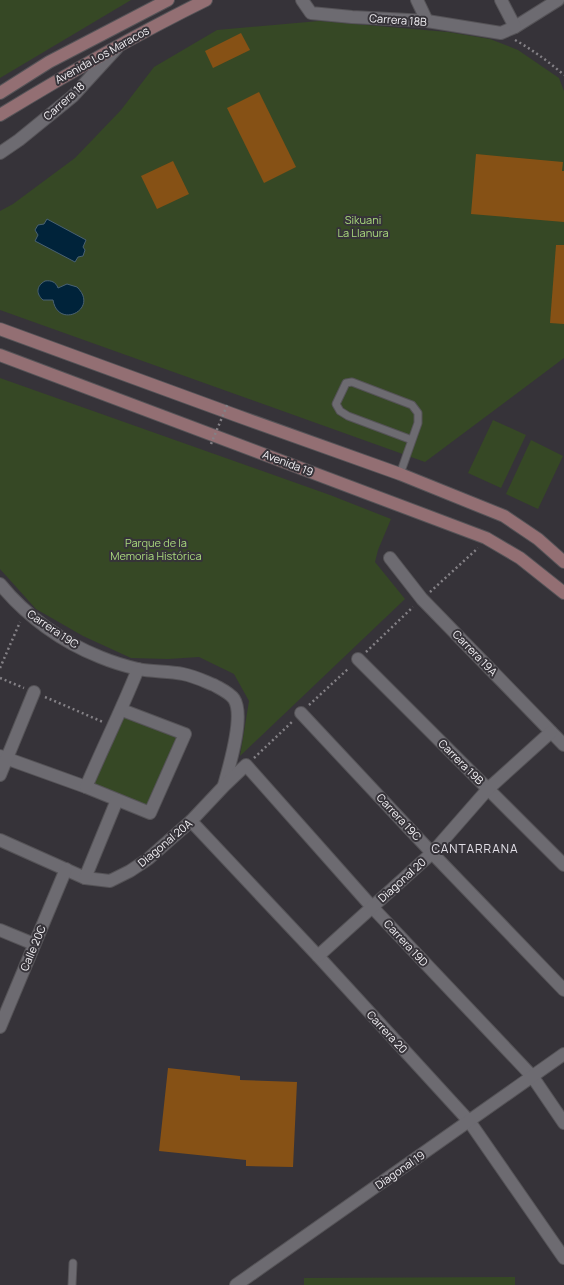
<svg xmlns="http://www.w3.org/2000/svg" width="564" height="1285" viewBox="0 0 564 1285" font-family="Manrope,sans-serif">
<style>
.green{fill:#364825}
.water{fill:#00233a;stroke:#496172}
.building{fill:#865115}
.lines{fill:none;stroke-linecap:round;stroke-linejoin:round}
.lane-casing{stroke:#555357;stroke-width:9}
.street-casing{stroke:#555357;stroke-width:14}
.secondary-casing{stroke:#555357;stroke-width:14}
.path{stroke:#848186;stroke-width:2.5;stroke-dasharray:2 3;stroke-linecap:butt}
.lane{stroke:#6d6b71;stroke-width:7}
.street{stroke:#6d6b71;stroke-width:12}
.secondary{stroke:#936f73;stroke-width:12}
.path-bridge{stroke:#848186;stroke-width:2.5;stroke-dasharray:2 3;stroke-linecap:butt}
.labels{text-anchor:middle;stroke-width:4;stroke-linejoin:round;paint-order:stroke}
.street-label{font-size:11px;fill:#f3f1f5;stroke:#363339}
.park-label{font-size:11px;fill:#a9d97d;stroke:#363339}
.neighbourhood-label{font-size:12px;letter-spacing:1px;fill:#e3e0e8;stroke:#363339}
</style>
<rect width="100%" height="100%" fill="#363339"/>
<g class="green">
<path d="M 0,0 L 131,0 L 0,78 Z"/>
<path d="M 319,21 L 448,32 L 490,39 L 518,50 L 559,78 L 564,91 L 564,358 L 425,462 L 0,310 L 0,211 L 13,204 L 75,158 L 121,110 L 154,67 L 217,30 Z"/>
<path d="M 0,378 L 330,495 L 391,519 L 378,550 L 375,562 L 405,599 L 240,756 L 249,701 L 234,674 L 199,657 L 168,659 L 131,658 L 83,636 L 36,609 L 0,569 Z"/>
<path d="M 493,420 L 526,435 L 501,488 L 468,473 Z"/>
<path d="M 531,440 L 563,456 L 538,509 L 506,494 Z"/>
<path d="M 122,717 L 182,736 L 148,808 L 89,784 Z"/>
<path d="M 515,1277 L 515,1285 L 304,1285 L 304,1278 Z"/>
</g>
<g class="water">
<path d="M 47,219 L 86,240 L 83,247 L 85,250 L 83,256 L 78,257 L 75,262 L 35,241 L 38,235 L 35,230 L 38,225 L 44,224 Z"/>
<path d="M 45,281 C 51,280 56,282 58,288 L 67,284 L 77,287 C 100,309 58,330 53,300 L 43,300 C 36,294 36,286 45,281 Z"/>
</g>
<g class="building">
<path d="M 241,33 L 250,50 L 213,68 L 205,51 Z"/>
<path d="M 259,92 L 296,167 L 264,183 L 227,108 Z"/>
<path d="M 476,154 L 563,162 L 562,171 L 564,171 L 564,222 L 471,214 Z"/>
<path d="M 173,161 L 189,194 L 157,209 L 141,176 Z"/>
<path d="M 556,245 L 564,245 L 564,324 L 550,323 Z"/>
<path d="M 168,1068 L 240,1076 L 240,1080 L 297,1082 L 293,1167 L 246,1166 L 246,1160 L 159,1151 Z"/>
</g>
<g class="lines">
<g class="lane-casing">
<g id="lane">
<path d="M 400,474 L 418,423 L 418,413 L 412,405 L 352,382 L 346,383 L 336,404 L 340,411 L 348,416 L 412,440"/>
<path d="M 72,1285 L 73,1263"/>
</g>
</g>
<g class="street-casing">
<g id="street">
<path d="M 302,0 L 311,13 L 352,17 L 427,21 L 501,33 L 515,27 L 558,0"/>
<path d="M 417,0 L 427,21"/>
<path d="M 501,0 L 515,27"/>
<path d="M 0,153 L 19,140 L 73,96 L 117,48"/>
<path d="M 390,558 L 422,599 L 564,745"/>
<path d="M 0,584 C 26,616 62,642 100,657 C 112,662 125,666 138,669 C 152,672 168,671 183,674 C 194,676 204,681 214,685 C 221,689 230,693 234,699 C 245,716 229,767 224,785"/>
<path d="M 358,659 L 564,865"/>
<path d="M 301,713 L 432,853 L 564,990"/>
<path d="M 0,756 L 86,787 L 150,813 L 185,734 L 122,710"/>
<path d="M 0,775 L 34,692"/>
<path d="M 86,787 C 103,747 122,709 138,669"/>
<path d="M 191,821 L 318,956 L 469,1121 L 564,1258"/>
<path d="M 0,840 L 85,878 L 110,881 L 130,871 L 148,859 L 191,821 L 224,786 L 246,765 L 372,907 L 532,1076 L 564,1123"/>
<path d="M 85,878 L 117,800"/>
<path d="M 0,930 L 34,944"/>
<path d="M 318,956 L 432,853 L 488,789 L 551,732"/>
<path d="M 0,1027 L 66,869"/>
<path d="M 236,1285 L 564,1054"/>
</g>
</g>
<g class="secondary-casing">
<g id="secondary">
<path d="M 0,93 L 49,62 L 168,0"/>
<path d="M 0,115 C 67,74 135,35 206,0"/>
<path d="M 0,329 L 235,415 L 400,474 L 504,516 L 538,539 L 564,562"/>
<path d="M 0,355 L 486,538 L 520,558 L 564,593"/>
</g>
</g>
<g class="path">
<path d="M 515,40 C 533,50 549,62 564,75"/>
<path d="M 430,592 L 478,548"/>
<path d="M 366,652 L 413,607"/>
<path d="M 0,668 L 20,622"/>
<path d="M 0,678 L 24,688"/>
<path d="M 45,697 L 103,722"/>
<path d="M 309,705 L 349,668"/>
<path d="M 254,758 L 293,721"/>
</g>
<use href="#lane" class="lane"/>
<use href="#street" class="street"/>
<use href="#secondary" class="secondary"/>
<path class="path-bridge" d="M 211,444 L 228,403"/>
</g>
<g class="labels">
<g class="street-label">
<text transform="translate(398 20) rotate(4)" y="4">Carrera 18B</text>
<text transform="translate(102 55) rotate(-29)" y="4">Avenida Los Maracos</text>
<text transform="translate(64 101) rotate(-42)" y="4">Carrera 18</text>
<text transform="translate(288 463) rotate(21)" y="4">Avenida 19</text>
<text transform="translate(53 629) rotate(34)" y="4">Carrera 19C</text>
<text transform="translate(475 653) rotate(46)" y="4">Carrera 19A</text>
<text transform="translate(461 762) rotate(45)" y="4">Carrera 19B</text>
<text transform="translate(399 817) rotate(47)" y="4">Carrera 19C</text>
<text transform="translate(165 843) rotate(-40)" y="4">Diagonal 20A</text>
<text transform="translate(402 880) rotate(-42)" y="4">Diagonal 20</text>
<text transform="translate(406 943) rotate(47)" y="4">Carrera 19D</text>
<text transform="translate(33 948) rotate(-67)" y="4">Calle 20C</text>
<text transform="translate(387 1032) rotate(47)" y="4">Carrera 20</text>
<text transform="translate(400 1170) rotate(-35)" y="4">Diagonal 19</text>
</g>
<g class="park-label">
<text x="363" y="224">Sikuani<tspan x="363" dy="13">La Llanura</tspan></text>
<text x="156" y="547">Parque de la<tspan x="156" dy="13">Memoria Histórica</tspan></text>
</g>
<g class="neighbourhood-label">
<text x="475" y="853">CANTARRANA</text>
</g>
</g>
</svg>
